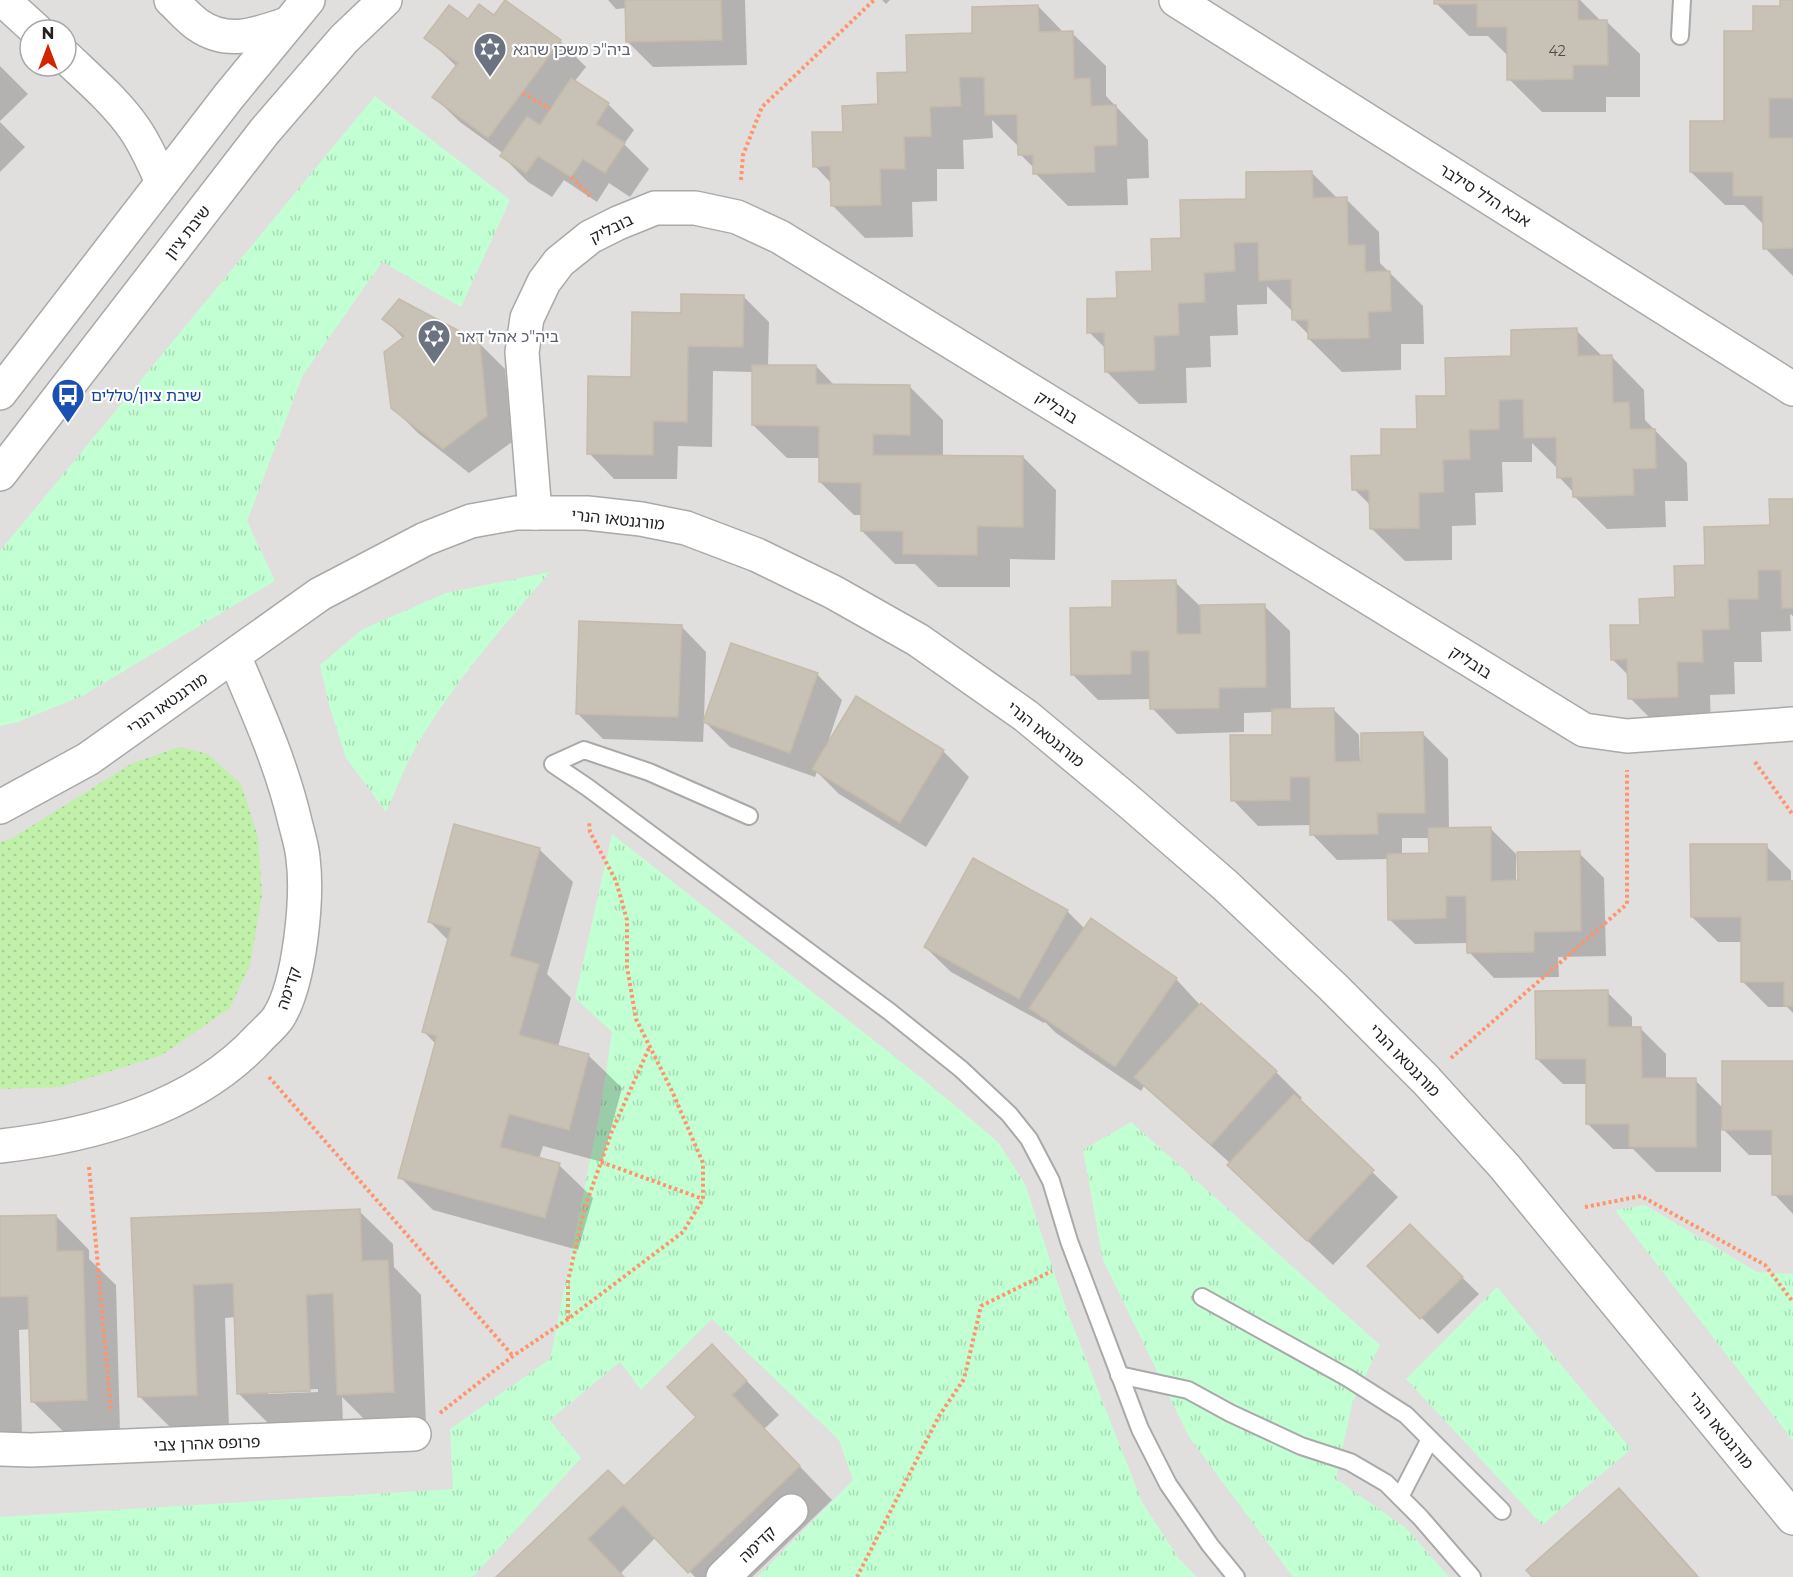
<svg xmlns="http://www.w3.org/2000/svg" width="1793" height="1577" viewBox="0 0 1793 1577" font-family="Montserrat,'Noto Sans Hebrew',sans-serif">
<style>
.residential{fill:#e0dfde;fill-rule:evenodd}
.grass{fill:url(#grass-dots)}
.park{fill:url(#park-tufts)}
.shadow{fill:#0003;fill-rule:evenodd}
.building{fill:#c8c1b6;stroke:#c6baa8;stroke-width:1.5}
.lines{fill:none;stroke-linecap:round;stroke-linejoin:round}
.service-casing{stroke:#a9a9a9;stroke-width:20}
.minor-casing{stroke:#a9a9a9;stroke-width:36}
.tertiary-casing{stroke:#a9a9a9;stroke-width:36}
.path{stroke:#ff946c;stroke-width:4;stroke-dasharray:3 3;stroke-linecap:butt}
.service{stroke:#fff;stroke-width:16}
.minor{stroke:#fff;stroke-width:33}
.tertiary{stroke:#fff;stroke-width:33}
.labels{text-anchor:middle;stroke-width:4.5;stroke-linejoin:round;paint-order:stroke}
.number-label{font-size:14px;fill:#4c4a47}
.worship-label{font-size:16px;fill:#5b616d;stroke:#fff;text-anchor:start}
.street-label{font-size:16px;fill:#222;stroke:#fff}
.transit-label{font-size:16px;fill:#164399;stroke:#fff;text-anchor:start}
</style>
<defs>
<pattern id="grass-dots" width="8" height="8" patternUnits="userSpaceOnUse" patternTransform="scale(1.5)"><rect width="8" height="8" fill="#c0f0aa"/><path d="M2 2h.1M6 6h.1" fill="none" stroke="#a5ce92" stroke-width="1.8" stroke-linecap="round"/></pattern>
<pattern id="park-tufts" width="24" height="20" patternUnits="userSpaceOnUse" patternTransform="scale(1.5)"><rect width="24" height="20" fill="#c2ffd2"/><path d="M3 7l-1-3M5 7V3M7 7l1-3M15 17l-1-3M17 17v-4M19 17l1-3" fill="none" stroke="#a6dab4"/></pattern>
</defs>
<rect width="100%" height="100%" fill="#f3f1e8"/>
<path class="residential" d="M 0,0 L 1793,0 L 1793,1577 L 0,1577 ZM 30,30 L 66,30 L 66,66 L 30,66 Z"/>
<path class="grass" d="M 179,747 L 208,754 L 241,784 L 258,837 L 262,895 L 250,965 L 230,1008 L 162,1055 L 60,1087 L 0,1089 L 0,842 L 9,840 L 131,764 Z"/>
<g class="park">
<path d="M 375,96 L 510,200 L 461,307 L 382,262 L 303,375 L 247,521 L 275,581 L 82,696 L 18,722 L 0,726 L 0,551 Z"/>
<path d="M 550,572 C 504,625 458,678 421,738 C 407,761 397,788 386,812 L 346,758 L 329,705 L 320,665 L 363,629 L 446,593 Z"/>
<path d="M 612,834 L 924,1080 L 998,1142 L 1025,1184 L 1066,1308 L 1142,1502 L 1179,1559 L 1197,1577 L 757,1577 L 853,1480 L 839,1440 L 712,1319 L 641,1390 L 620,1362 L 550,1420 L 581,1458 L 473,1577 L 0,1577 L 0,1517 L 453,1489 L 450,1429 L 550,1359 L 600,1111 L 612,1032 L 575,998 Z"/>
<path d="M 1131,1122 L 1380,1345 L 1352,1404 L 1336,1479 L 1406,1528 L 1449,1577 L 1293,1577 L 1189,1437 L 1103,1260 L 1083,1150 Z"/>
<path d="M 1645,1205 L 1757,1272 L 1793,1274 L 1793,1441 L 1615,1210 Z"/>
<path d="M 1497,1287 L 1631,1449 L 1542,1525 L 1406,1379 Z"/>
</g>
<g class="shadow">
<path d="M 608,0 L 745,0 L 747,65 L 653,67 L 627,41 L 627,8 L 616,9 Z"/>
<path d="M 882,0 L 890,0 L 886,4 Z"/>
<path d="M 1436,0 L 1580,0 L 1601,21 L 1606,21 L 1640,54 L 1640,97 L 1606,97 L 1606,112 L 1542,112 L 1509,79 L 1509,57 L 1488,36 L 1469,36 L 1436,3 Z"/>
<path d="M 1782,0 L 1793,0 L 1793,276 L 1765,248 L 1765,226 L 1744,205 L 1725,205 L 1691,172 L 1725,122 L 1755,33 L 1782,8 Z"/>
<path d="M 506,1 L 560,41 L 586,67 L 574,82 L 608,104 L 634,130 L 624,144 L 649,169 L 630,197 L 609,183 L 597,202 L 564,180 L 552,197 L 528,182 L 502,156 L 504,154 L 460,122 L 434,97 L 457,67 L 426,37 L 469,21 L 494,17 Z"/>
<path d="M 1038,6 L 1064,33 L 1072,33 L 1106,66 L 1106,96 L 1148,140 L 1149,178 L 1127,179 L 1128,205 L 1068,206 L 1035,173 L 1035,169 L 1020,154 L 1019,147 L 992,120 L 993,138 L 963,140 L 964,169 L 937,169 L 937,201 L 912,202 L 913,237 L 865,238 L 832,205 L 831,183 L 815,166 L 844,133 L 879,106 L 909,73 L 974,34 Z"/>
<path d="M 0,66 L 28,94 L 0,121 Z"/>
<path d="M 0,122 L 25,147 L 0,172 Z"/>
<path d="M 1312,173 L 1338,199 L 1346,199 L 1379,232 L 1380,263 L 1423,306 L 1424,344 L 1401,344 L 1401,370 L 1342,372 L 1309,339 L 1309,335 L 1294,320 L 1294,313 L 1267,286 L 1267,304 L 1237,305 L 1238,335 L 1210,336 L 1211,367 L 1186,368 L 1187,403 L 1139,404 L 1106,371 L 1106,349 L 1089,332 L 1118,299 L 1154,272 L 1183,239 L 1248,201 Z"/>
<path d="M 743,296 L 769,322 L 768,366 L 816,366 L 835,386 L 910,387 L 943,420 L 943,457 L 1023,457 L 1056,490 L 1055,560 L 1010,559 L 1010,587 L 938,587 L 915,564 L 895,564 L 862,531 L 862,515 L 854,515 L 820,482 L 821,458 L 787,458 L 753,425 L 753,372 L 713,371 L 712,447 L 678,446 L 677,479 L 614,479 L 589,453 L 632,378 L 682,315 Z"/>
<path d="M 384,319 L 479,343 L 505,369 L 512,442 L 469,473 L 418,433 L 392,407 L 404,339 Z"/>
<path d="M 1576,330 L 1603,357 L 1611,356 L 1644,390 L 1645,420 L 1687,463 L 1688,501 L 1665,501 L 1666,527 L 1607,529 L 1574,496 L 1574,493 L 1559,477 L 1559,470 L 1532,443 L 1532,462 L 1502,462 L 1503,492 L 1475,493 L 1476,525 L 1452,526 L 1452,560 L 1405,561 L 1371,528 L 1371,506 L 1354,489 L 1383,457 L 1418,430 L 1448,397 L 1513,358 Z"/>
<path d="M 1793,500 L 1793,616 L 1790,614 L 1791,631 L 1761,632 L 1762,662 L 1734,662 L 1735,694 L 1710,695 L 1711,730 L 1663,731 L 1630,698 L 1629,676 L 1612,659 L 1642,626 L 1677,599 L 1706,566 L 1771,526 Z"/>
<path d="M 1175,582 L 1201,607 L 1264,606 L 1290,631 L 1291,710 L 1334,710 L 1359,735 L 1360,763 L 1423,734 L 1448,759 L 1449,829 L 1490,828 L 1516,854 L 1516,882 L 1579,853 L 1604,878 L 1606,956 L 1558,957 L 1559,977 L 1494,978 L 1469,952 L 1468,943 L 1415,944 L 1389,919 L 1388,859 L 1337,860 L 1312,834 L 1312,825 L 1258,826 L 1233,800 L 1274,736 L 1274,712 L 1244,713 L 1244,732 L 1177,734 L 1152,708 L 1151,699 L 1098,700 L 1072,674 L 1114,608 ZM 1402,838 L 1430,838 L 1431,855 L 1402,855 Z"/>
<path d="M 681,626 L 706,652 L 704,721 L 817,674 L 842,700 L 827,745 L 857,698 L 943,751 L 969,777 L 926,847 L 839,794 L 817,772 L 815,777 L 730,747 L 704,721 L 703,742 L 603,739 L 577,713 Z"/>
<path d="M 1766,846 L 1791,871 L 1791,883 L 1793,883 L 1793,1013 L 1787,1007 L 1768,1007 L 1743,982 L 1743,942 L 1718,942 L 1692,917 Z"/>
<path d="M 539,849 L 573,882 L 547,974 L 571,998 L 558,1047 L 588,1055 L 622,1088 L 602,1162 L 543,1146 L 539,1159 L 559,1165 L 593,1198 L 578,1250 L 433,1210 L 400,1177 L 436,1044 L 424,1032 L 449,941 L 429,921 Z"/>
<path d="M 1067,911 L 1085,929 L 1176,979 L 1200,1005 L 1276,1072 L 1302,1098 L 1299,1101 L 1398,1197 L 1333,1265 L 1254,1190 L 1230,1163 L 1144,1086 L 1141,1091 L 1056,1033 L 1045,1022 L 1044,1023 L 951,972 L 925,947 Z"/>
<path d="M 1607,992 L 1632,1017 L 1632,1029 L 1641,1029 L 1666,1054 L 1666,1080 L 1695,1080 L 1723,1108 L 1793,1062 L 1793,1214 L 1774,1194 L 1774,1155 L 1749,1155 L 1721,1127 L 1721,1172 L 1656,1172 L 1633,1149 L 1613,1149 L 1588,1124 L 1588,1084 L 1563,1084 L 1537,1059 Z"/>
<path d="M 359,1211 L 393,1244 L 394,1267 L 421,1295 L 426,1425 L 372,1427 L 342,1397 L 343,1424 L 272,1427 L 238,1393 L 235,1317 L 225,1318 L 229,1427 L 172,1429 L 139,1396 L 132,1220 ZM 318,1389 L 318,1392 L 268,1394 L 268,1391 Z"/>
<path d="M 56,1216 L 89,1250 L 89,1259 L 116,1285 L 120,1433 L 66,1434 L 32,1401 L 31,1329 L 19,1330 L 22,1434 L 0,1434 L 0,1218 Z"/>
<path d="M 1410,1226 L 1479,1294 L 1438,1334 L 1369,1266 Z"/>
<path d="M 745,1379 L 779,1415 L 764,1429 L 832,1500 L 752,1577 L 695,1577 L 656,1537 L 620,1574 L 623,1577 L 498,1577 L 624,1488 Z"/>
<path d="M 1619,1490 L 1644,1515 L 1699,1577 L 1534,1577 Z"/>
</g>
<g class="building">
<path d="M 505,0 L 561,40 L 488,138 L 432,97 L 458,63 L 424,38 L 449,5 L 468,19 L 479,4 L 494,15 Z"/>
<path d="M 625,0 L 721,0 L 722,40 L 626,42 Z"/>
<path d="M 1434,0 L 1578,0 L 1578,20 L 1607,20 L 1608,65 L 1573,65 L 1573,79 L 1507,80 L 1507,27 L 1477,27 L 1477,4 L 1434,4 Z"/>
<path d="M 1780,0 L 1793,0 L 1793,98 L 1769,98 L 1769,138 L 1793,138 L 1793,248 L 1763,249 L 1763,196 L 1733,196 L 1733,172 L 1690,172 L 1690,121 L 1724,121 L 1724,31 L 1753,31 L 1753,6 L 1780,6 Z"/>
<path d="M 1038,5 L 1039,32 L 1073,31 L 1074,79 L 1090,78 L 1091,106 L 1116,105 L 1117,145 L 1094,146 L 1095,172 L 1033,174 L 1033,155 L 1018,155 L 1017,114 L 985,115 L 984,77 L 959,77 L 961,106 L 930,107 L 931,136 L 904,137 L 905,169 L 880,169 L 881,205 L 831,206 L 830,166 L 813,167 L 812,132 L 843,132 L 842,106 L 878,104 L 877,73 L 907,72 L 906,35 L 972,33 L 972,7 Z"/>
<path d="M 571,78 L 609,103 L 596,124 L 625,143 L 605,173 L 583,159 L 571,177 L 538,156 L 526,173 L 500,156 L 527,116 L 540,125 Z"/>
<path d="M 1312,171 L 1313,198 L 1347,197 L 1348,245 L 1365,245 L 1365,272 L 1390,271 L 1391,311 L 1368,312 L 1369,338 L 1308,339 L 1308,320 L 1292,320 L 1291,279 L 1259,281 L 1258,242 L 1234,243 L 1235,271 L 1204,273 L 1205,302 L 1178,303 L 1179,335 L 1154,336 L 1155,370 L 1105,372 L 1104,332 L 1087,333 L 1087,299 L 1117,298 L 1116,272 L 1152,271 L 1151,239 L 1181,238 L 1180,200 L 1246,199 L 1246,172 Z"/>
<path d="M 681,294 L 744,295 L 743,347 L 688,346 L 687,422 L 653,421 L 653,455 L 587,454 L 588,376 L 631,377 L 632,312 L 681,313 Z"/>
<path d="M 399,299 L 480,342 L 487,416 L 443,449 L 391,408 L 384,352 L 405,336 L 382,319 Z"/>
<path d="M 1577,328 L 1578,356 L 1612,355 L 1613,403 L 1629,402 L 1630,429 L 1655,429 L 1656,468 L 1633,469 L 1634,495 L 1573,497 L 1572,477 L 1557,478 L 1556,437 L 1524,438 L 1523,399 L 1499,400 L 1499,429 L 1469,430 L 1470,459 L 1443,460 L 1444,492 L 1419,493 L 1419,528 L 1370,529 L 1369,490 L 1352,490 L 1351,456 L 1381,455 L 1381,429 L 1417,429 L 1416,396 L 1446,396 L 1445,358 L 1511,356 L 1511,330 Z"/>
<path d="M 752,365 L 816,365 L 816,384 L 910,385 L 910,435 L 873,434 L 873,455 L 1023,456 L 1023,527 L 977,526 L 977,555 L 903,554 L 903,531 L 861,531 L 861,483 L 819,482 L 819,426 L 752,425 Z"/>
<path d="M 1769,499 L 1793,499 L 1793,608 L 1782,608 L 1781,570 L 1758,570 L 1758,599 L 1728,599 L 1729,629 L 1702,630 L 1703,662 L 1677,662 L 1678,697 L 1628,699 L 1627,659 L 1611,660 L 1610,625 L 1640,625 L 1639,599 L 1675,597 L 1674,566 L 1705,565 L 1704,527 L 1770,525 Z"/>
<path d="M 1176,580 L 1177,634 L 1201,634 L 1200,605 L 1265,604 L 1266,687 L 1219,688 L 1219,708 L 1150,709 L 1149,651 L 1131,651 L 1131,674 L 1071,675 L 1070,608 L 1112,607 L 1112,581 Z"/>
<path d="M 579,621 L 682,625 L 678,717 L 576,714 Z"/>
<path d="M 731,643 L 818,673 L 790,753 L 703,722 Z"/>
<path d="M 856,696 L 944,750 L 900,823 L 812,769 Z"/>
<path d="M 1334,708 L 1335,762 L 1361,761 L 1361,733 L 1423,732 L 1425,813 L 1377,813 L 1378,834 L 1310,835 L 1310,777 L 1290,777 L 1290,800 L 1231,801 L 1230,735 L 1272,735 L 1272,709 Z"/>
<path d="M 454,824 L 540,848 L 510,956 L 539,964 L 519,1035 L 589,1054 L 569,1130 L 509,1114 L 500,1147 L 560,1163 L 545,1218 L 398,1178 L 437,1036 L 422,1032 L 451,928 L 428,922 Z"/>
<path d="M 1491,827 L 1491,881 L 1518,880 L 1517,852 L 1580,851 L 1581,931 L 1534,932 L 1534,952 L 1467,953 L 1466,896 L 1446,896 L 1446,918 L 1388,920 L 1387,854 L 1429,853 L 1428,828 Z"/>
<path d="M 1690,844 L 1767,844 L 1767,881 L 1793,881 L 1793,1006 L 1784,1006 L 1784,982 L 1741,982 L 1741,917 L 1691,917 Z"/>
<path d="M 973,858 L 1068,910 L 1019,999 L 924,947 Z"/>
<path d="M 1091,918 L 1177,978 L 1115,1067 L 1029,1008 Z"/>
<path d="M 1608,990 L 1608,1027 L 1641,1027 L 1642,1078 L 1696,1078 L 1696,1147 L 1629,1147 L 1629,1124 L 1586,1124 L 1586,1059 L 1536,1059 L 1535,991 Z"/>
<path d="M 1201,1003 L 1277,1071 L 1211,1145 L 1134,1077 Z"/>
<path d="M 1722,1061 L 1793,1061 L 1793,1195 L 1772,1195 L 1772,1130 L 1722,1130 Z"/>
<path d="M 1294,1094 L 1374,1170 L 1307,1241 L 1227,1165 Z"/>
<path d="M 360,1209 L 362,1261 L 388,1260 L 394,1392 L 337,1395 L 333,1293 L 306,1295 L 310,1391 L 237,1394 L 233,1283 L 193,1285 L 197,1395 L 138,1397 L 131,1218 Z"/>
<path d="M 56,1215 L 57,1251 L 83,1251 L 87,1400 L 31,1402 L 28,1296 L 0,1297 L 0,1216 Z"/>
<path d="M 1410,1224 L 1463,1277 L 1420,1319 L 1367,1266 Z"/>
<path d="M 712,1344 L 747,1381 L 732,1395 L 800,1466 L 688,1573 L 623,1505 L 588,1539 L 624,1577 L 496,1577 L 608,1470 L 624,1486 L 696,1417 L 667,1387 Z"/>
<path d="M 1619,1488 L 1698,1577 L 1532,1577 L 1526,1570 Z"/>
</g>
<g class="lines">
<g class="service-casing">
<g id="service">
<path d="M 1680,36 L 1682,0"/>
<path d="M 749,816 L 649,772 L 584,750 L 553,764 L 587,787 L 890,1012 L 961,1069 L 1009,1114 L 1029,1139 L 1051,1181 L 1069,1241 L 1140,1429 L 1168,1484 L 1210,1545 L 1236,1577"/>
<path d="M 1202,1297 L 1348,1378 L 1406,1415 L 1502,1511"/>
<path d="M 1119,1375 L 1188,1390 L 1230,1413 L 1301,1446 L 1350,1462 L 1386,1483 L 1420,1517 L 1472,1577"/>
<path d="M 1400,1497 L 1430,1439"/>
</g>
</g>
<g class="minor-casing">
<g id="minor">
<path d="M 3,0 L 36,30"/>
<path d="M 171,0 C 180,8 188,18 198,25 C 228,46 257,34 287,24"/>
<path d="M 66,57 C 90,80 115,101 134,128 C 146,145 154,164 162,182"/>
<path d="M 535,513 L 522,352 L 527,318 L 544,282 L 559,262 L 590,237 L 618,223 L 655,208 L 695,208 L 737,217 L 780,237 L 1584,730 L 1627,736 L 1793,724"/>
<path d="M 0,807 L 88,759 L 320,594 L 425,539 L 471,521 L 516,513 L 587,513 L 641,519 L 686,528 L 757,555 L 833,592 L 918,640 L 1026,716 L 1127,800 L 1225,885 L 1332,986 L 1426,1080 L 1505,1167 L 1793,1518"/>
<path d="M 0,1146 C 92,1136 195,1108 259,1038 C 265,1032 273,1025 278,1018 C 300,984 308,898 303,858 C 302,846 298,834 295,822 C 282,765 257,710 234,656"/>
<path d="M 0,1449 L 31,1450 L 414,1434"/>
<path d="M 723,1577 L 791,1511"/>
</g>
</g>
<g class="tertiary-casing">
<g id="tertiary">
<path d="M 1176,0 L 1793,389"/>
<path d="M 0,393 L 229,96 L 308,0"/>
<path d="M 0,474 L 264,132 L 344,39 L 385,0"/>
</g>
</g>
<g class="path">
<path d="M 523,93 L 550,109"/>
<path d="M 571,177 L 592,198"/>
<path d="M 741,180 L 743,155 L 762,107 L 874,0"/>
<path d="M 1755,762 L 1793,815"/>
<path d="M 1451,1058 L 1627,904 L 1627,770"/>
<path d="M 269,1077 L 513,1356"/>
<path d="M 601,1162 L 703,1199"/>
<path d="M 89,1167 L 111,1411"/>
<path d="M 1585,1207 L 1641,1196 L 1765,1265 L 1793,1302"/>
<path d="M 568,1319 L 568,1281 L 584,1210 L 612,1131 L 649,1048"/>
<path d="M 440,1413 L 513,1356 L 568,1319 L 683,1232 L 703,1199 L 703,1163 L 672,1091 L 636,1019 L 627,967 L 627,920 L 616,881 L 590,832 L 589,822"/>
<path d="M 857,1577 L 939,1416 L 964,1379 L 981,1306 L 1052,1271"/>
</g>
<use href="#service" class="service"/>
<use href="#minor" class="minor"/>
<use href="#tertiary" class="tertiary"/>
</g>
<defs>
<g id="synagogue-pin" transform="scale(1.725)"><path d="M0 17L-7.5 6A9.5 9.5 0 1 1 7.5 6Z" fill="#6b7280" stroke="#fff"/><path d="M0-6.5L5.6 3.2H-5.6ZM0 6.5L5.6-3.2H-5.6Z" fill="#fff"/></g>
<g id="bus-pin" transform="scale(1.725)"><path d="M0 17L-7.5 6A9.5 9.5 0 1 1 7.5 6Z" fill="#1a4fb4" stroke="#fff"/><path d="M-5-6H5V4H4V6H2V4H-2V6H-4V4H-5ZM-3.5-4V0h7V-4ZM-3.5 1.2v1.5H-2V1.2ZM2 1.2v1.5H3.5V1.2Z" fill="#fff"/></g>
</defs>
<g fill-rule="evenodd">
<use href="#synagogue-pin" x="490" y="49"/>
<use href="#synagogue-pin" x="434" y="336"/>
<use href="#bus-pin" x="68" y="395"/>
</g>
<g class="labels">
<g class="number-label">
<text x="1557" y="56">42</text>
</g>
<g class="worship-label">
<text x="513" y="55">ביה"כ משכן שרגא</text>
<text x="457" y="342">ביה"כ אהל דאר</text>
</g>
<g class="street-label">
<text transform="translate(1485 195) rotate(32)" y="6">אבא הלל סילבר</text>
<text transform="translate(611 228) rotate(-26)" y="6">בובליק</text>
<text transform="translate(187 232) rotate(-52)" y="6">שיבת ציון</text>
<text transform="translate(1057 407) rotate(32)" y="6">בובליק</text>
<text transform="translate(618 519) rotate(6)" y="6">מורגנטאו הנרי</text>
<text transform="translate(1471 662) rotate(32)" y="6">בובליק</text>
<text transform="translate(167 703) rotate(-35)" y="6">מורגנטאו הנרי</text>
<text transform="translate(1046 734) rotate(39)" y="6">מורגנטאו הנרי</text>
<text transform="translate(288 988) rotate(-72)" y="6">קדימה</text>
<text transform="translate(1405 1060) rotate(46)" y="6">מורגנטאו הנרי</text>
<text transform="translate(1721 1430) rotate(51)" y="6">מורגנטאו הנרי</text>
<text transform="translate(207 1443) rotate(-2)" y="6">פרופס אהרן צבי</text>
<text transform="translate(757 1544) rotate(-44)" y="6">קדימה</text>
</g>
<g class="transit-label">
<text x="91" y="401">שיבת ציון/טללים</text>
</g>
</g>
<g transform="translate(48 48)"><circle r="28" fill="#ffffff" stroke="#a7a7a7" stroke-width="1.5"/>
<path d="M0-4.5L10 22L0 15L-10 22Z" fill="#d32400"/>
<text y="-9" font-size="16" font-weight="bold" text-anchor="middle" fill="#222222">N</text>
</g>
</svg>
